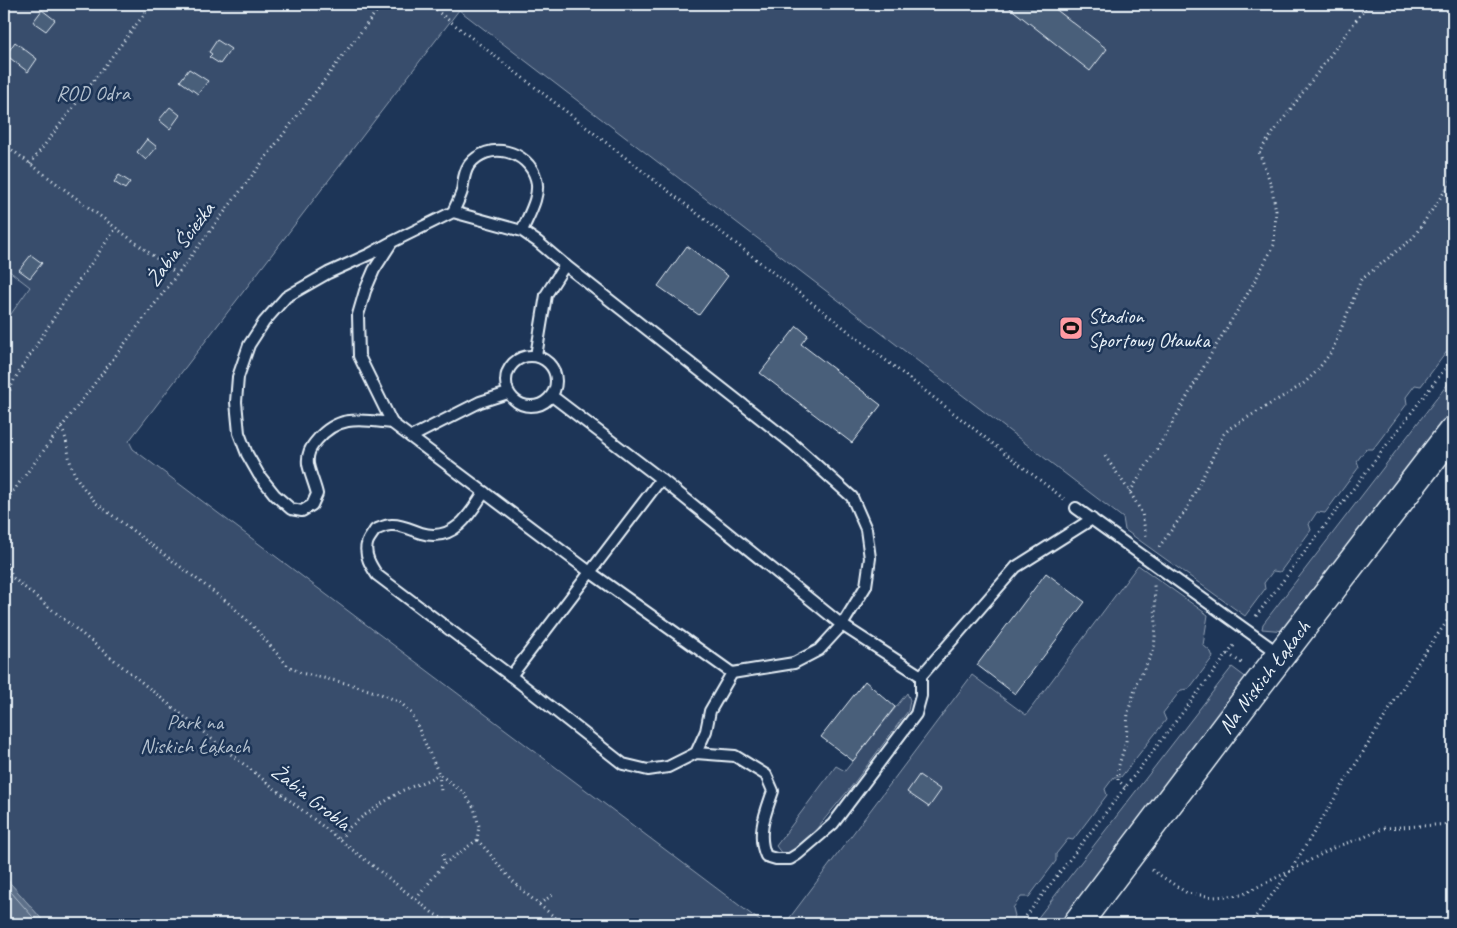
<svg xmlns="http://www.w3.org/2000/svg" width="1457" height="928" viewBox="0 0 1457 928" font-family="Caveat,sans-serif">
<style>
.built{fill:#2a4162}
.green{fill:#374d6c;stroke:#909fb2}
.water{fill:#5d7089;stroke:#95a4b5}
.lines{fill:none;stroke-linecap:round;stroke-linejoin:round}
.shore{stroke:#b0bdcc;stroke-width:1}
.building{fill:#495e7a;stroke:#e8f1f8}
.lane-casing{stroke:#e8f1f8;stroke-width:14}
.secondary-casing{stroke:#e8f1f8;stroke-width:31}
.path{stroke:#e8f1f8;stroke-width:3;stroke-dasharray:1 4;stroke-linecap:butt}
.lane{stroke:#1d3557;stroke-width:10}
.secondary{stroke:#1d3557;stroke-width:28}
.labels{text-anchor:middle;stroke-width:5;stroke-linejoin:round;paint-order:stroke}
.park-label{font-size:21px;fill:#b3c0ce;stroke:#1d3557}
.street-label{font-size:21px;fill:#e8f1f8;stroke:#1d3557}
.poi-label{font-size:21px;fill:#e8f1f8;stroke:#1d3557;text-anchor:start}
</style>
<rect width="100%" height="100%" fill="#1d3557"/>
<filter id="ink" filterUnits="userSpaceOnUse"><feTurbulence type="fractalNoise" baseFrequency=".02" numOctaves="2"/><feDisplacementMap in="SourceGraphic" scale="10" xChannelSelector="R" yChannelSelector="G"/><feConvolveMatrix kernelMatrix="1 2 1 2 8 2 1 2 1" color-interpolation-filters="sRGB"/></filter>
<g filter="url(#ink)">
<path class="built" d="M 4,267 L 30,287 L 4,324 Z"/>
<g class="green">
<path d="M 4,4 L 1453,4 L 1453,336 L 1449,341 L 1451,346 L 1421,386 L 1415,385 L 1406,397 L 1407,404 L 1373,449 L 1366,449 L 1357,461 L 1359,467 L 1325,513 L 1317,512 L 1309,524 L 1311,530 L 1280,572 L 1273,571 L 1264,583 L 1265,589 L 1245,616 L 1125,530 L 1123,518 L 459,10 L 129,441 L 133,449 L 764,924 L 46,924 L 4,876 L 4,324 L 30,287 L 4,267 Z"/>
<path d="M 1453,377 L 1453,410 L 1285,631 L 1262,629 L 1263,624 Z"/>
<path d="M 1138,565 L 1208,615 L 1203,645 L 1211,652 L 1213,657 L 1189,689 L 1181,690 L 1163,713 L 1166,720 L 1121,777 L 1114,777 L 1105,789 L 1107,795 L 1073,840 L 1068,839 L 1056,854 L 1056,861 L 1029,897 L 1021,897 L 1013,908 L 1015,916 L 1009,924 L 785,924 L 972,675 L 1026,715 Z"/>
<path d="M 1232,667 L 1248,679 L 1061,924 L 1033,924 Z"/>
<path d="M 907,693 L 910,700 L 908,711 L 851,787 L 799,850 L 790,857 L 782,854 L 776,846 L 836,766 L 845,771 Z"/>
</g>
<path class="water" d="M 4,876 L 46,924 L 4,924 Z"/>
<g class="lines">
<path class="shore" d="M 4,884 L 39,924"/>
</g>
<g class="building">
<path d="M 1005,4 L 1049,4 L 1107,49 L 1090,71 Z"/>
<path d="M 42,10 L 55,20 L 46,31 L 33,22 Z"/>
<path d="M 217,40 L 231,49 L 220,64 L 209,57 L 212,54 L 209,52 Z"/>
<path d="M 15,42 L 37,59 L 28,72 L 6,55 Z"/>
<path d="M 189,69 L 208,81 L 198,94 L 180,81 Z"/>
<path d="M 170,107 L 180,115 L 170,129 L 159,120 Z"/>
<path d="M 147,139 L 157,147 L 146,160 L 137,152 Z"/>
<path d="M 119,175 L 130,182 L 125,189 L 114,182 Z"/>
<path d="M 687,246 L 728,276 L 699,315 L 658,286 Z"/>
<path d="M 31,255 L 42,263 L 30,278 L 19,270 Z"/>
<path d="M 797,326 L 808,335 L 801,344 L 881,405 L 852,443 L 760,373 Z"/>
<path d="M 1046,573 L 1085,602 L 1015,694 L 977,665 Z"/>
<path d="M 865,681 L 895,707 L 853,761 L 821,737 Z"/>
<path d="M 919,775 L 941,790 L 929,807 L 907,792 Z"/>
</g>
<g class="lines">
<g class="lane-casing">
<g id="lane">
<path d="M 453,212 L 392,242 L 374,270 L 365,291 L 358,315 L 359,356 L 392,423 L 590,572 L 732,673 L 794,663 L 819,650 L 842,625 L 866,586 L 870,558 L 866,529 L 852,497 L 793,444 L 565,265 L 538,242 L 522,231 L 453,212 C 456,205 460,198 462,191 C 464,181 463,174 469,165 C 488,140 528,150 536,179 C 541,196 528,216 522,231"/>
<path d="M 390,243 L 370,254 L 328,273 L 286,297 L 264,322 L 249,345 L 238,377 L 236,402 L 239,433 L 247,454 L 259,475 L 275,495 L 291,509 L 302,511 L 312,505 L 317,494 C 315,485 310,474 308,464 C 307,454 310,448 317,440 C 339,414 362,420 392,423"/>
<circle cx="531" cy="381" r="25"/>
<path d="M 536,356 L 546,295 L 565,265"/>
<path d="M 552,396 L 661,479 L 842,625 L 921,676"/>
<path d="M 411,437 L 480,402 L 508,393"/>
<path d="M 484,492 C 470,515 453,543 421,533 C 412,530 401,524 391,525 C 386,525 380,528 375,530 C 373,534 368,539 367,544 C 364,555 371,566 377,575 L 511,676 L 623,764 L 648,770 L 668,767 L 696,753 L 735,756 L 766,775 L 773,791 C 766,812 756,834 766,856 L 776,859 L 790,859 L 798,854 L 833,824 L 916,714 L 921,696 L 921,676 L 1016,567 L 1092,519"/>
<path d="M 1076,508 L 1281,655"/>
<path d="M 511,676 L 661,479"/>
<path d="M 696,753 L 706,731 L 710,711 L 732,673"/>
</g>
</g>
<g class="secondary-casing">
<g id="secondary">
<path id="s1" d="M 1077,924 L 1257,686 L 1453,431"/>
</g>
</g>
<g class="path">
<path d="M 428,4 L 1064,499"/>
<path d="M 4,144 L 176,273"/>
<path d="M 30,164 L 152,4"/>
<path d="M 4,404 L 14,380 L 62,305 L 116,228"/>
<path d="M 61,428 C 69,440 67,457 73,470 C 78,483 88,493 96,503 L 231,605 L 252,625 L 288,666 L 301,673 L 350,684 L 381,694 L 400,702 L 412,714 L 439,774 L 465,794 L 474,808 L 479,826 L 477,840 L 444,864 L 416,899"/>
<path d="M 1105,456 L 1130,492 L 1142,513 L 1146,536"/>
<path d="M 1130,492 L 1168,431 L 1211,354 L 1251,288 L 1274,245 L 1276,211 L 1271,184 L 1259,152 L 1368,4"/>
<path d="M 4,503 L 382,4"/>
<path d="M 1159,547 L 1186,510 L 1224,434 L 1230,428 L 1302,385 L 1316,372 L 1332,351 L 1361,280 L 1413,238 L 1453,179"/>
<path d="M 4,559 L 13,577"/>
<path d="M 4,574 L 13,578 L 213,740 L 434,914 L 453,924"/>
<path d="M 1256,616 L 1453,358"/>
<path d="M 1228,654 L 1242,663"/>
<path d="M 1125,787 L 1118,780 L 1118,768 L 1126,742 L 1128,712 L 1137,683 L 1154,649 L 1156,625 L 1154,585"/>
<path d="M 340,839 L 350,827 L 362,817 L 401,791 L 428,780 L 439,774 L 441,791"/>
<path d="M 477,840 C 490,852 498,866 510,878 C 526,895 545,909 563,924"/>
<path d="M 443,854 L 444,863"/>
<path d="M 1152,870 L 1187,893 L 1214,897 L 1241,895 L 1290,871 L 1421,658 L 1453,613"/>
<path d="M 539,904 L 554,894"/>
<path d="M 584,924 L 585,918"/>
<path d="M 1020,924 L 1236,643"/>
<path d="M 1250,924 L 1290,871 L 1335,847 L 1362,838 L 1384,828 L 1453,824"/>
</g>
<use href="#lane" class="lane"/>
<use href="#secondary" class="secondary"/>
</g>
</g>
<defs>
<g id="stadium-square" transform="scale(1.25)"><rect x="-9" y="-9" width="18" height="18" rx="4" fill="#ff9aa2" stroke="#1d3557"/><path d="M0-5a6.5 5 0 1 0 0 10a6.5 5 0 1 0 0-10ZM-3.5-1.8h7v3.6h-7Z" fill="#111"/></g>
</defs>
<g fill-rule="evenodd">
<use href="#stadium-square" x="1071" y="328"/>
</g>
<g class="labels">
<g class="park-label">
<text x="93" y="100">ROD Odra</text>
<text x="195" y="729">Park na<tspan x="195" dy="24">Niskich Łąkach</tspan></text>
</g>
<g class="street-label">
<text transform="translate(180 244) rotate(-53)" y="7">Żabia Ścieżka</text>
<text dy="7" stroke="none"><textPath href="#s1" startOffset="310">Na Niskich Łąkach</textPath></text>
<text transform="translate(311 797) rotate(38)" y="7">Żabia Grobla</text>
</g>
<g class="poi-label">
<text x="1088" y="323">Stadion<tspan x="1088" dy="24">Sportowy Oławka</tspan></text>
</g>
</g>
<rect width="1457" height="928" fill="none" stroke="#1d3557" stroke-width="20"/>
<rect x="10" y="10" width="1437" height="908" fill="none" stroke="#e8f1f8" stroke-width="2" filter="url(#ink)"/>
</svg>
